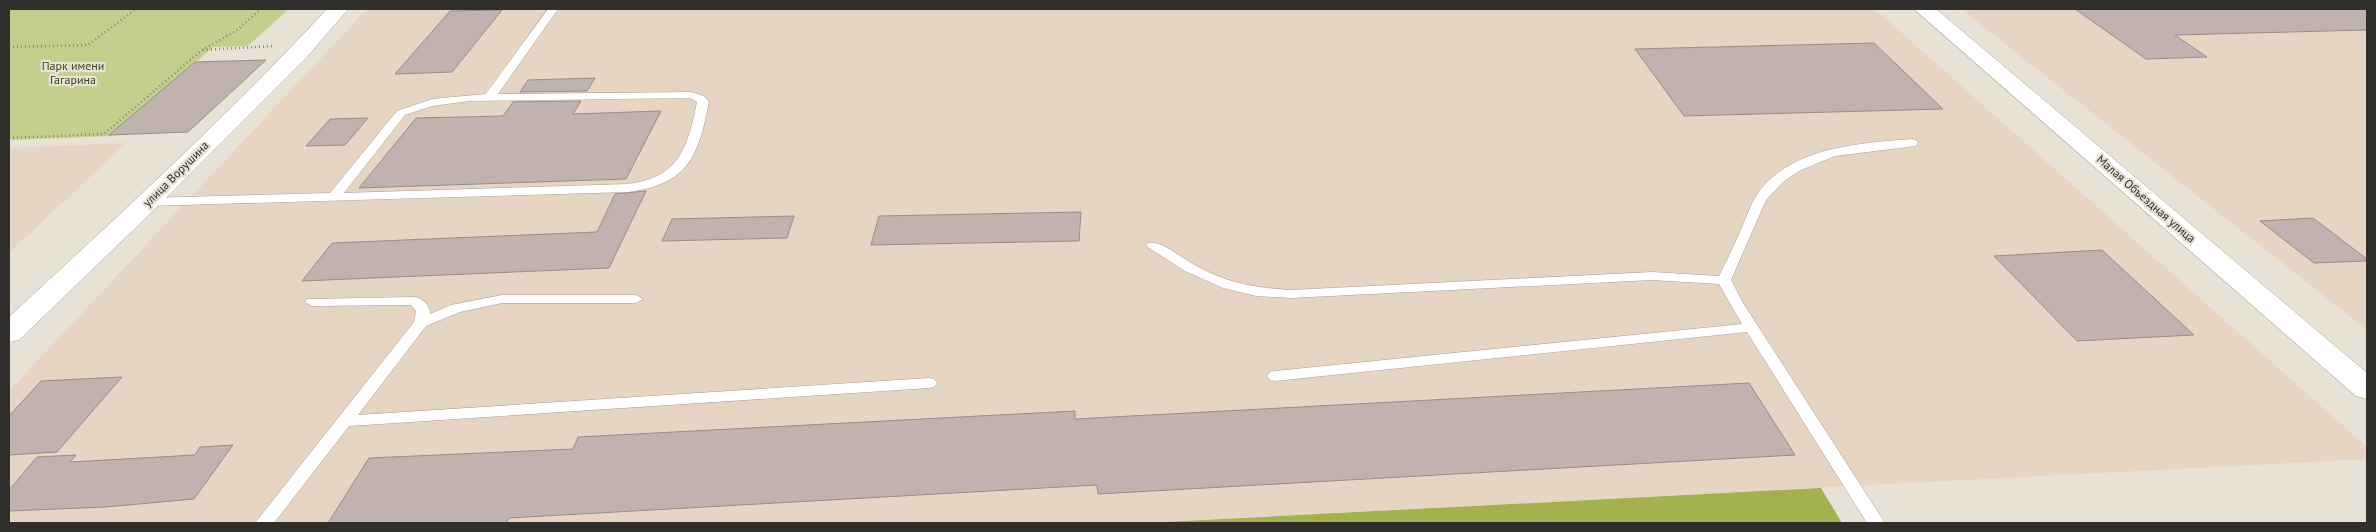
<svg xmlns="http://www.w3.org/2000/svg" width="2376" height="532" viewBox="0 0 2376 532" font-family="'PT Sans',sans-serif">
<style>
.industrial{fill:#e7d5c4}
.green{fill:#c4cf8d}
.forest{fill:#a3b14e}
.building{fill:#c0b2af;stroke:#9a8c89}
.lines{fill:none;stroke-linecap:round;stroke-linejoin:round}
.lane-casing{stroke:#a6a095;stroke-width:1}
.secondary-casing{stroke:#a6a095;stroke-width:1}
.path{stroke:#8a867e;stroke-width:2.5;stroke-dasharray:1 3;stroke-linecap:butt}
.lane{fill:#fff;fill-rule:evenodd}
.secondary{fill:#fff;fill-rule:evenodd}
.labels{text-anchor:middle;stroke-width:4.5;stroke-linejoin:round;paint-order:stroke}
.park-label{font-size:12px;fill:#3e441b;stroke:#e8e1d6}
.street-label{font-size:12px;fill:#312f2b;stroke:#e8e1d6}
</style>
<rect width="100%" height="100%" fill="#e8e1d6"/>
<g class="industrial">
<path d="M 367,9 L 1875,9 L 2367,447 L 2367,459 L 1145,523 L 9,523 L 9,391 Z"/>
<path d="M 1961,9 L 2367,9 L 2367,330 Z"/>
<path d="M 126,143 L 9,253 L 9,148 Z"/>
</g>
<path class="green" d="M 9,9 L 289,9 L 248,46 L 213,47 L 112,136 L 9,140 Z"/>
<path class="forest" d="M 1821,488 L 1842,523 L 1145,523 Z"/>
<g class="building">
<path d="M 2075,9 L 2367,9 L 2367,30 L 2175,35 L 2207,57 L 2146,59 Z"/>
<path d="M 502,10 L 452,72 L 395,74 L 450,11 Z"/>
<path d="M 1874,43 L 1943,109 L 1684,116 L 1635,49 Z"/>
<path d="M 266,60 L 188,132 L 109,135 L 195,62 Z"/>
<path d="M 595,78 L 587,91 L 520,92 L 528,80 Z"/>
<path d="M 581,101 L 573,114 L 661,111 L 626,179 L 359,188 L 416,118 L 503,116 L 513,102 Z"/>
<path d="M 368,118 L 345,145 L 306,146 L 330,119 Z"/>
<path d="M 646,191 L 609,268 L 302,281 L 332,243 L 597,232 L 615,194 Z"/>
<path d="M 1081,212 L 1079,241 L 871,245 L 879,216 Z"/>
<path d="M 794,216 L 787,238 L 662,241 L 672,219 Z"/>
<path d="M 2313,218 L 2367,259 L 2367,261 L 2314,263 L 2260,221 Z"/>
<path d="M 2102,250 L 2194,335 L 2077,341 L 1994,256 Z"/>
<path d="M 122,377 L 57,452 L 9,455 L 9,416 L 41,381 Z"/>
<path d="M 1749,383 L 1795,455 L 1098,494 L 1097,485 L 509,518 L 506,523 L 328,523 L 369,458 L 573,449 L 578,437 L 1075,411 L 1075,419 Z"/>
<path d="M 233,445 L 194,499 L 106,507 L 9,511 L 9,490 L 37,457 L 76,455 L 70,462 L 195,455 L 200,447 Z"/>
</g>
<g class="lines">
<g class="lane-casing">
<g id="lane">
<path d="M 548,9 L 558,9 L 498,94 L 691,92 L 704,96 L 709,102 C 698,158 688,184 628,192 L 148,206 L 142,202 L 148,198 L 330,193 L 397,111 L 432,99 L 486,94 ZM 690,98 L 697,102 C 687,149 680,177 628,184 L 344,193 L 405,115 L 432,106 L 470,101 Z"/>
<path d="M 1912,139 L 1916,140 L 1918,143 L 1916,146 L 1835,156 L 1799,171 L 1783,182 L 1766,200 L 1731,280 L 1743,303 L 1885,523 L 1867,523 L 1747,332 L 1275,381 L 1270,380 L 1267,376 L 1270,372 L 1275,371 L 1742,324 L 1719,284 L 1652,280 L 1291,298 L 1256,296 L 1223,288 L 1185,271 L 1146,246 L 1148,243 C 1162,240 1181,258 1193,264 C 1229,284 1251,287 1291,290 L 1652,272 L 1719,276 C 1727,260 1735,244 1742,227 C 1747,216 1751,203 1758,193 C 1791,147 1861,143 1912,139 Z"/>
<path d="M 502,295 L 636,295 L 643,299 L 636,303 L 502,303 L 460,312 L 426,326 L 358,415 L 929,378 L 934,379 L 937,383 L 934,387 L 929,388 L 349,426 L 274,523 L 255,523 L 414,322 L 416,311 L 411,305 L 312,306 L 305,302 L 307,299 L 415,297 C 422,298 431,306 430,314 L 451,305 Z"/>
</g>
</g>
<g class="secondary-casing">
<g id="secondary">
<path d="M 327,9 L 348,9 L 307,57 L 157,207 L 19,340 L 9,342 L 9,317 C 117,217 227,117 327,9 Z"/>
<path d="M 1914,9 L 1936,9 L 2367,373 L 2367,399 L 2356,396 Z"/>
</g>
</g>
<g class="path">
<path d="M 9,47 L 88,45 L 136,9"/>
<path d="M 203,50 L 274,46"/>
<path d="M 9,138 L 104,134 L 202,50 L 236,31 L 261,9"/>
</g>
<use href="#lane" class="lane"/>
<use href="#secondary" class="secondary"/>
</g>
<g class="labels">
<g class="park-label">
<text x="73" y="70">Парк имени<tspan x="73" dy="14">Гагарина</tspan></text>
</g>
<g class="street-label">
<text transform="translate(176 174) rotate(-45)" y="4">улица Ворушина</text>
<text transform="translate(2146 199) rotate(41)" y="4">Малая Объездная улица</text>
</g>
</g>
<rect width="2376" height="532" fill="none" stroke="#312f2b" stroke-width="20"/>
</svg>
